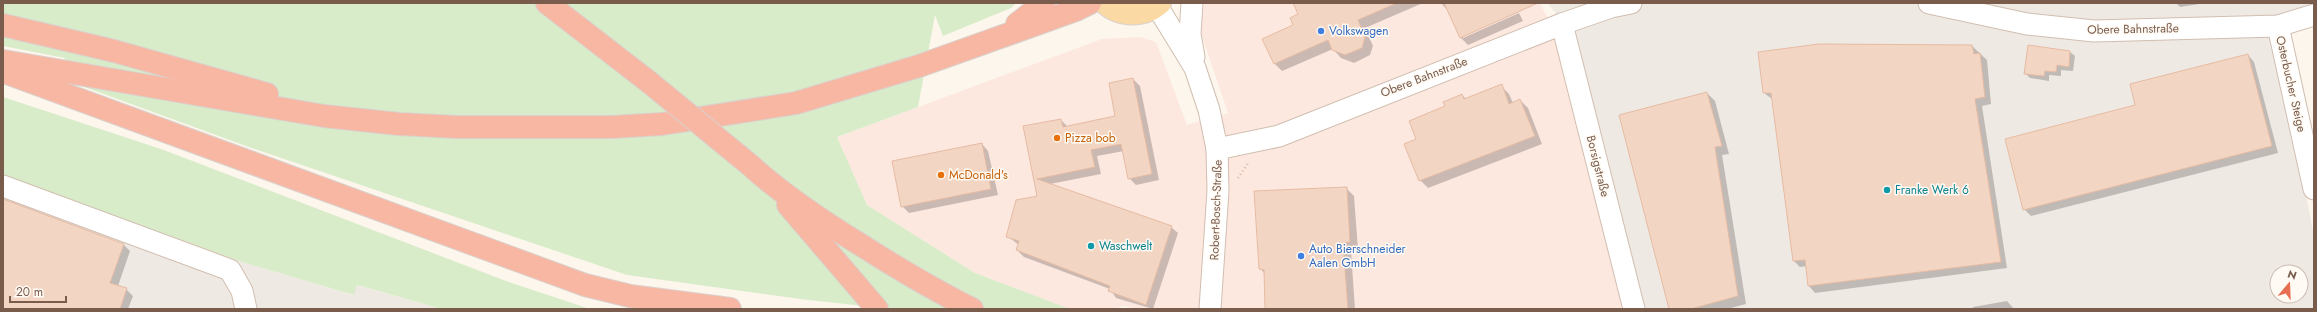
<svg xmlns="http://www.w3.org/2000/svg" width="2317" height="312" viewBox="0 0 2317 312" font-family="Jost,sans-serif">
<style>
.commercial{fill:#fde8e0}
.industrial{fill:#efe9e4;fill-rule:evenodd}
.green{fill:#d8ecc9}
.shadow{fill:#0003}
.building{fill:#f3d5c3;stroke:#e6bba3}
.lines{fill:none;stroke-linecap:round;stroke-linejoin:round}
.minor-casing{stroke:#d1beb0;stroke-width:23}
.major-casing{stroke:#dad1cd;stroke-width:24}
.highway-casing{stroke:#dad1cd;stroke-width:24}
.path{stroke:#d9b8a5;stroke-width:2.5;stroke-dasharray:1 3;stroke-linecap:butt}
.minor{stroke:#fff;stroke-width:21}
.major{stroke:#fbd9a5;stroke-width:22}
.highway{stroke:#f7b7a3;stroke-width:22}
.highway-bridge-casing{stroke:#dad1cd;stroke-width:24;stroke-linecap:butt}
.highway-bridge{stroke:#f7b7a3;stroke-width:22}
.shop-dot{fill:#3f7fe0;stroke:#fffaf3;stroke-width:1.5}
.food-dot{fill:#e8710a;stroke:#fffaf3;stroke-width:1.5}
.culture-dot{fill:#0f9aa8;stroke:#fffaf3;stroke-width:1.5}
.labels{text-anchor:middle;stroke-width:3;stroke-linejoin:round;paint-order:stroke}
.street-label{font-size:12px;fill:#7a5c4d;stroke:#fffaf3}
.shop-label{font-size:12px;fill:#366cbe;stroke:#fffaf3;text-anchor:start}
.food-label{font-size:12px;fill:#c56008;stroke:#fffaf3;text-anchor:start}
.culture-label{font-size:12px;fill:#0d838f;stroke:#fffaf3;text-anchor:start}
</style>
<rect width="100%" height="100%" fill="#fdf6ec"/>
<path class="commercial" d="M 1204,3 L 1540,3 L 1559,41 L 1629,309 L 1138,309 L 1124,306 L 1113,309 L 1070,309 L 975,273 L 867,205 L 837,137 L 1102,39 L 1140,37 L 1156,42 L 1187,125 L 1228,113 L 1200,30 Z"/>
<g class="industrial">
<path d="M 1547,3 L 2314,3 L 2314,10 L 2273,22 L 2314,237 L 2314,309 L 1642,309 L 1574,33 ZM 2277,272 L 2301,272 L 2301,296 L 2277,296 Z"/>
<path d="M 3,176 L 243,262 L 353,295 L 356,285 L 442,309 L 3,309 Z"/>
</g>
<g class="green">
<path d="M 3,3 L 1016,3 L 1011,8 L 943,36 L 935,15 L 918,107 L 837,137 L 867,205 L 975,273 L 1070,309 L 893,309 L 808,300 L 627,275 L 246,146 L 60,78 L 65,58 L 3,46 Z"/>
<path d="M 3,97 L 161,149 L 506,281 L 590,309 L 442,309 L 357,285 L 354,295 L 242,262 L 3,176 Z"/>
</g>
<g class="shadow">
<path d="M 1294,3 L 1423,3 L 1365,28 L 1373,46 L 1370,55 L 1354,63 L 1341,58 L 1333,49 L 1282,71 L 1274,63 L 1299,15 Z"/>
<path d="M 1441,3 L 1514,3 L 1463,35 L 1463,38 L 1519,13 L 1523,21 L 1468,45 L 1460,37 L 1450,13 Z"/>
<path d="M 2176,3 L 2206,3 L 2180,7 Z"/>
<path d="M 1972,46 L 1987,60 L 1991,104 L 1982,106 L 2007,268 L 1815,293 L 1809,286 L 1807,266 L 1800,267 L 1793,260 L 1772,99 L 1764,93 Z"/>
<path d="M 2029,46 L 2070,52 L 2075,56 L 2073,71 L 2061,70 L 2061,76 L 2049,75 L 2049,81 L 2030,78 L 2025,73 Z"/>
<path d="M 2248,55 L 2254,62 L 2278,153 L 2031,216 L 2024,209 L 2136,106 Z"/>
<path d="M 1133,79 L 1140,86 L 1159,180 L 1136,185 L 1129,178 L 1124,151 L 1097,156 L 1101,174 L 1050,184 L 1171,227 L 1178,233 L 1153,309 L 1116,298 L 1110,289 L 1024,257 L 1017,250 L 1019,245 L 1007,236 L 1038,196 L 1024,127 L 1061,120 L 1068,127 L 1117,117 Z"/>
<path d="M 1501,86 L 1509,94 L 1513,103 L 1520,100 L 1528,108 L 1542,144 L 1428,188 L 1420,180 L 1418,140 L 1447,107 L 1462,95 L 1466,99 Z"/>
<path d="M 1707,93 L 1715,101 L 1729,154 L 1722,155 L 1746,304 L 1727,309 L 1670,309 Z"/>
<path d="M 982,144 L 988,151 L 998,195 L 909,213 L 902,206 Z"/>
<path d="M 1346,188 L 1354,196 L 1358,250 L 1351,251 L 1355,309 L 1266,309 L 1265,274 L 1260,268 Z"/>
<path d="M 3,200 L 123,244 L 130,251 L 118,286 L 126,289 L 133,296 L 128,309 L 3,309 Z"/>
<path d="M 2007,301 L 2014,309 L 1973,309 L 1973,307 Z"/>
</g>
<g class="building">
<path d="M 1293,3 L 1397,3 L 1358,20 L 1365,37 L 1362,48 L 1345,55 L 1332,50 L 1328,40 L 1274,64 L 1262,39 L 1293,25 L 1290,18 L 1298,14 Z"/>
<path d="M 1444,3 L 1538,3 L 1460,38 Z"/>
<path d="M 1819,44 L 1972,45 L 1974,54 L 1980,53 L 1985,97 L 1975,99 L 2001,262 L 1808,286 L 1805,260 L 1793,261 L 1771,93 L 1763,93 L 1758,52 Z"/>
<path d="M 2028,45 L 2070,51 L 2069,67 L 2057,65 L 2056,72 L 2045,71 L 2044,76 L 2024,74 Z"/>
<path d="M 2248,54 L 2272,146 L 2023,210 L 2005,139 L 2135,105 L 2130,84 Z"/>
<path d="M 1133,78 L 1152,174 L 1128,179 L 1121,144 L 1091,150 L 1095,167 L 1037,179 L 1172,226 L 1146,305 L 1108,291 L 1110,286 L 1016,250 L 1019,241 L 1006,237 L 1016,200 L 1037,196 L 1023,126 L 1061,119 L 1063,127 L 1115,116 L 1109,83 Z"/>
<path d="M 1502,84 L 1509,104 L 1520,99 L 1535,136 L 1419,181 L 1404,144 L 1416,139 L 1409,121 L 1445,106 L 1443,102 L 1453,98 L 1462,94 L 1464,99 Z"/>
<path d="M 1707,92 L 1722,146 L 1715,147 L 1738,296 L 1691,309 L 1669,309 L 1619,115 Z"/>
<path d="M 982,143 L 991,189 L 901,207 L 892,161 Z"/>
<path d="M 1347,187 L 1350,242 L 1343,243 L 1348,309 L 1265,309 L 1264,270 L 1259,269 L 1254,191 Z"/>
<path d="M 3,199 L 124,244 L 110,283 L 127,288 L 120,309 L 3,309 Z"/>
</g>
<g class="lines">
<g class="minor-casing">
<g id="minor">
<path d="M 1192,3 L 1190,34 L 1194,57"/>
<path d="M 1929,3 L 2027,24 L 2094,31 L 2278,26 L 2314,15"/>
<path d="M 1157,6 L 1195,68 L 1209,110 L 1217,149 L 1218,191 L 1210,309"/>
<path d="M 1562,24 L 1634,309"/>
<path d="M 2278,26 L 2314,189"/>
<path d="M 1217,149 L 1279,136 L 1562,24 L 1611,7 L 1631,3"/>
<path d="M 3,186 L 230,270 L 242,291 L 246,309"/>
</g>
</g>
<g class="major-casing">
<path id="major" d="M 1105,3 C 1120,17 1145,17 1160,3"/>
</g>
<g class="highway-casing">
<g id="highway">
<path d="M 547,3 L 649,82"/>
<path d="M 1017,24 L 1044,3"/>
<path d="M 3,25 L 114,51 L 267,94"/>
<path d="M 3,61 L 324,116 L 399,124 L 457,127 L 612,127 L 662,124 L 796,103 L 919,66 L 1076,10 L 1090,3"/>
<path d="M 4,72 L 585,285 L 630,296 L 730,309"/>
<path d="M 750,165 C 784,196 822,221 861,245 C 897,268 934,290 972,309"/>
<path d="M 788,205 L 877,309"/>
</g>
</g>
<path class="path" d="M 1238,178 L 1249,162"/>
<use href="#minor" class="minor"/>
<use href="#major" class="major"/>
<use href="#highway" class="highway"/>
<g class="highway-bridge-casing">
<path id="highway-bridge" d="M 649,82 L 750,165"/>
</g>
<use href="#highway-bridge" class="highway-bridge"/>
</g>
<g class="shop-dot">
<circle cx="1321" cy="31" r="4"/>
<circle cx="1301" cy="256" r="4"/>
</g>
<g class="food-dot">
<circle cx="1057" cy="138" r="4"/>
<circle cx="941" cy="175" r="4"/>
</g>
<g class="culture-dot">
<circle cx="1887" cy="190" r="4"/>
<circle cx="1091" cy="246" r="4"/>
</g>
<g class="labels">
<g class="street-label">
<text transform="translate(2133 29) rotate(-1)" y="4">Obere Bahnstraße</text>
<text transform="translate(1424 77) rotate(-21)" y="4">Obere Bahnstraße</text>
<text transform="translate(2291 84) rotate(77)" y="4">Osterbucher Steige</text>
<text transform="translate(1598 166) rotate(76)" y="4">Borsigstraße</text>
<text transform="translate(1216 210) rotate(-88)" y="4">Robert-Bosch-Straße</text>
</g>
<g class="shop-label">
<text x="1329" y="35">Volkswagen</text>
<text x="1309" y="253">Auto Bierschneider<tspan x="1309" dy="14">Aalen GmbH</tspan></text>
</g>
<g class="food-label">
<text x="1065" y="142">Pizza bob</text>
<text x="949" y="179">McDonald's</text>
</g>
<g class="culture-label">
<text x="1895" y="194">Franke Werk 6</text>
<text x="1099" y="250">Waschwelt</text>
</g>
</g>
<rect width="2317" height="312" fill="none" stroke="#7a5c4d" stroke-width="8"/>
<g transform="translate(2289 284) rotate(19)"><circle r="19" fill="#fffaf3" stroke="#cabbb1"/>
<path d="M0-3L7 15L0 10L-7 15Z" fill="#e76f51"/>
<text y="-6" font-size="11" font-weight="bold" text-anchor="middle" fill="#7a5c4d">N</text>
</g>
<path d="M10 296v6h56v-6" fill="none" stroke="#7a5c4d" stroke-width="2"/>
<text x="16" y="296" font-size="12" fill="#7a5c4d" stroke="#fffaf3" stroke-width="3" paint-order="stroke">20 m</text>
</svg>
